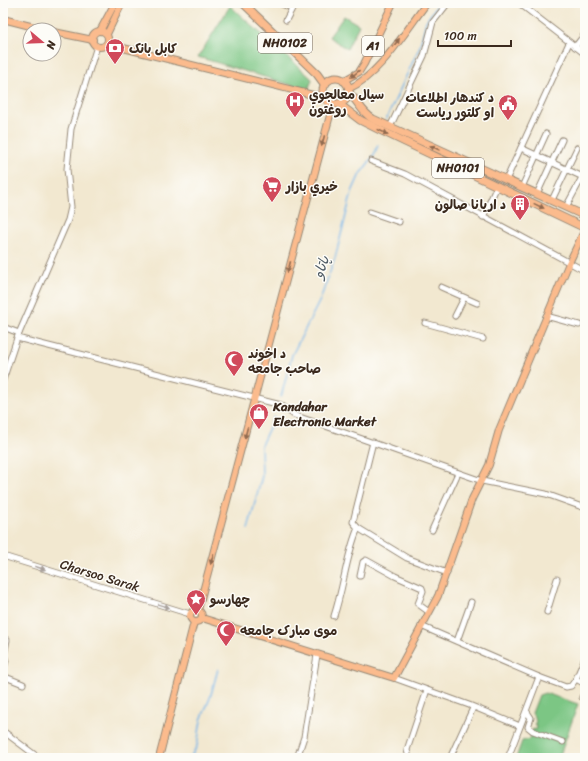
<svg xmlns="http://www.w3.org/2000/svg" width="588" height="761" viewBox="0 0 588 761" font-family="Sriracha,'Playpen Sans Arabic',sans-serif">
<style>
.green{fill:#7bc684;stroke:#5b7851}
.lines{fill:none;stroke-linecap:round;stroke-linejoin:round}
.stream{stroke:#75b5e9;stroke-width:1.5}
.minor-casing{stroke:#968977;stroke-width:7}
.major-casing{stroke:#968977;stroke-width:8}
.highway-casing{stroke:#968977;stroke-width:9}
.minor{stroke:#fff;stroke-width:5}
.major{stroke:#fbbb8d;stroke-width:6}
.highway{stroke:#fbbb8d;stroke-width:7}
.oneway{fill:#916b50}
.oneway2{fill:#a79f9a}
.labels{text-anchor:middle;stroke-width:3;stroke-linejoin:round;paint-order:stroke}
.shield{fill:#fdfcf7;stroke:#75695f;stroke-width:1}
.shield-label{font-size:12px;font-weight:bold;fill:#3b2a1e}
.poi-label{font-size:13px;font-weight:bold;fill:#3b2a1e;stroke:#fdfcf7;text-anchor:start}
.street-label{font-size:13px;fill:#3b2a1e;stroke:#fdfcf7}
.water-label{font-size:14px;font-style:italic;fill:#4f5b65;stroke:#fdfcf7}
</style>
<rect width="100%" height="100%" fill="#fdfcf7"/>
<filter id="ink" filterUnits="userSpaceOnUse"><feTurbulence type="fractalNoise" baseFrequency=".025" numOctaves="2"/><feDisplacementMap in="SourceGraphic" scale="8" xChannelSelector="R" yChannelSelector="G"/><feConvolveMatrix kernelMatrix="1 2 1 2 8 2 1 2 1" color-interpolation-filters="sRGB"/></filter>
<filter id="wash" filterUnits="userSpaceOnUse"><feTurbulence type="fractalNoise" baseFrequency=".012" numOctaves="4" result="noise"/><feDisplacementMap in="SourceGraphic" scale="16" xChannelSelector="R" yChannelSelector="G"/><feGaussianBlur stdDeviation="0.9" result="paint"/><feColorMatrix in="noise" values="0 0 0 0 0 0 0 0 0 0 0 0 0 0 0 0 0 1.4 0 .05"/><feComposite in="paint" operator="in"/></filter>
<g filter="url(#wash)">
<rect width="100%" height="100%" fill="#f2e8d0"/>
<g class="green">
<path d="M 230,6 L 311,78 L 312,80 L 308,90 L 198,57 Z"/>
<path d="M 344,16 L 359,25 L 347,49 L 329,37 Z"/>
<path d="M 545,693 L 578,704 L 559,758 L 516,758 L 522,741 L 529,739 L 533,729 L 536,730 L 537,726 L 534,725 L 536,721 L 532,713 L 539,695 Z"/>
</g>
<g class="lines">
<g class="stream">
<path d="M 386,120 L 420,46 L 426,21 L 439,3"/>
<path d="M 281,397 L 292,355 L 320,300 L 335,258 L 352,192 L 360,174 L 373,157 L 378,145"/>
<path d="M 248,529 L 262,476 L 261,445 L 274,417"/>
<path d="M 190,758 L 197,746 L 201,720 L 210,698 L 218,669"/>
</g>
</g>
</g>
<g filter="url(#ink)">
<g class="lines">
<g class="minor-casing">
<g id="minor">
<path d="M 279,3 L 292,8"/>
<path d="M 519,3 L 585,54"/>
<path d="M 286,20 L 295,3"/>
<path d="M 575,47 L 585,34"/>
<path d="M 390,127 L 424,56 L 433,22 L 448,3"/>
<path d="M 521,148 L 585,178"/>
<path d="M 371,161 L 405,174 L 585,271"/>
<path d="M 506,180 L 569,43"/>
<path d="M 522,187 L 546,134"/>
<path d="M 537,194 L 562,140"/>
<path d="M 552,200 L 577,148"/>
<path d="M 566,207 L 585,172"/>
<path d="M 370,212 L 399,222"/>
<path d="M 483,217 L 497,186"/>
<path d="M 441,287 L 477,303"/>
<path d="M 455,316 L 464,298"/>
<path d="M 546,316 L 579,325"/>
<path d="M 425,323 L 483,339"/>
<path d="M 3,327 L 19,333"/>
<path d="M 17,338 L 281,405 L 294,415 L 482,481 L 546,494 L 585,508"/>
<path d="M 3,380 L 17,338 L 68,220 L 71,207 L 67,169 L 71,129 L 97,46"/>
<path d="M 373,442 L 353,522 L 358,528 L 407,558 L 447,573"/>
<path d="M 432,530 L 458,473"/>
<path d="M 3,556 L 190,614"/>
<path d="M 360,576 L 363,562 L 366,560 L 395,576 L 422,588 L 423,591 L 418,604 L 429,612"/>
<path d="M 547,612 L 557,579"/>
<path d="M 334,616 C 344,586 346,556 358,528"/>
<path d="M 421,626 L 539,677"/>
<path d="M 3,638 L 7,640 L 4,655 L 6,661 L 3,671"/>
<path d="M 457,641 L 471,602"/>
<path d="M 3,676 L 23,684"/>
<path d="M 394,678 L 469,705 L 520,726"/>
<path d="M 576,679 L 585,684"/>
<path d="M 582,697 L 585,698"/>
<path d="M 527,712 L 531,718 L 528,727 L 533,731 L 563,742"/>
<path d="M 3,731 L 39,758"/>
<path d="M 297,758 L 304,737 L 317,655"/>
<path d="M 409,758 L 407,750 L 427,690"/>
<path d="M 450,758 L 473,708"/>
<path d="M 508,758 L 539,677 L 566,687 L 571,686 L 576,679 L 585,658"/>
</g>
</g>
<g class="major-casing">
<g id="major">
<path d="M 3,19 L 46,30"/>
<path d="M 100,31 L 115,3"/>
<circle cx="100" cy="39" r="8"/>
<path d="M 54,32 L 93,40"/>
<path d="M 107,34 L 122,3"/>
<path d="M 107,44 L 325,98"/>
<path d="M 343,81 L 359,72 L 364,64 L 393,3"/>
<path d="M 348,89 C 379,76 406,30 427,3"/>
<circle cx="196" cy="616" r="6"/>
<path d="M 198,610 L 333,104"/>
<path d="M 202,618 L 394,678 L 438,596 L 472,499 L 489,465 L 499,430 L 569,263 L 585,229"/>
<path d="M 159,758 L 194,622"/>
</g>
</g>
<g class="highway-casing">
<g id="highway">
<path d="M 243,3 L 317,74 L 325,85"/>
<circle cx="336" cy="91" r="13"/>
<path d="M 349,93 C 358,101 362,113 373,119 L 585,216"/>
<path d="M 339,104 L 360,120 L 380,130 L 585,228"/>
</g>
</g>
<use href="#minor" class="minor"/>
<use href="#major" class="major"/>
<use href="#highway" class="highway"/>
</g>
<defs><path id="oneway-solid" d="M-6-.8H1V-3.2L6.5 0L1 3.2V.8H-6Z"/></defs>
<g class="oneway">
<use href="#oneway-solid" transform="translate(396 43) rotate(-53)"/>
<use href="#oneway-solid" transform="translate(355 74) rotate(141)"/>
<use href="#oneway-solid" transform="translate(383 132) rotate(26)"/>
<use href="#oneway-solid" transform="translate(323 141) rotate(105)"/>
<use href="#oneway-solid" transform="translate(435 148) rotate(-155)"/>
<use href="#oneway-solid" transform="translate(539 206) rotate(26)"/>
<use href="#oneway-solid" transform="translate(289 267) rotate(105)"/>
<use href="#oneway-solid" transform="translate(246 433) rotate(105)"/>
<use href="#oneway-solid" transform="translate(212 559) rotate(105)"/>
</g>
<g class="oneway2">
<use href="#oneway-solid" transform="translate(40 568) rotate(18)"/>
<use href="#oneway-solid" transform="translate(164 606) rotate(17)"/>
</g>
</g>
<defs>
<g id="bank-pin" transform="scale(1)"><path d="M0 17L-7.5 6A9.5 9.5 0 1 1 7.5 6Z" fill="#d1495b" stroke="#fdfcf7"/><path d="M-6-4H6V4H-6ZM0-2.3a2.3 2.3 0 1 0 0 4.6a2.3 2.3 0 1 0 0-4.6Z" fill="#fff"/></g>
<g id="hospital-pin" transform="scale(1)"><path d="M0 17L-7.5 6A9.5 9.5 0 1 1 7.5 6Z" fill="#d1495b" stroke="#fdfcf7"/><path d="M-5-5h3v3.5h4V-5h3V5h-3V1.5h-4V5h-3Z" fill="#fff"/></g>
<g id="civic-pin" transform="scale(1)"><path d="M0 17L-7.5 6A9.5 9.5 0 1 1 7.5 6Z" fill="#d1495b" stroke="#fdfcf7"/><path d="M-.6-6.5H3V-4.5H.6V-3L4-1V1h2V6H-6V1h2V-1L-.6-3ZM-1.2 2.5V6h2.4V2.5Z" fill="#fff"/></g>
<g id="supermarket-pin" transform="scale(1)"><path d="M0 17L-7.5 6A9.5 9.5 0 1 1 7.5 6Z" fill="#d1495b" stroke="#fdfcf7"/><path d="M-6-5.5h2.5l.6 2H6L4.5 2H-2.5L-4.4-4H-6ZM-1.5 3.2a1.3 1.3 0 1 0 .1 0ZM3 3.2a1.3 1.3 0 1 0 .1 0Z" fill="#fff"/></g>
<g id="building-pin" transform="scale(1)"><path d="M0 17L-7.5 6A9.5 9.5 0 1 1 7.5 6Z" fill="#d1495b" stroke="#fdfcf7"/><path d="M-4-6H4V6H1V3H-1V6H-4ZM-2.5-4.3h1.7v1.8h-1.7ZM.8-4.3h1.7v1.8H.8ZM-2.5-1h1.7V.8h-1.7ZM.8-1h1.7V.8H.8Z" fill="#fff"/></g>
<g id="mosque-pin" transform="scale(1)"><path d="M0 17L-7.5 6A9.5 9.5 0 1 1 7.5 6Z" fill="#d1495b" stroke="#fdfcf7"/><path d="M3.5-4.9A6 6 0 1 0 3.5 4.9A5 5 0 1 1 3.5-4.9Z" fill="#fff"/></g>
<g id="shop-pin" transform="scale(1)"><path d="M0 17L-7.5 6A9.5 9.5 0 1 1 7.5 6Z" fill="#d1495b" stroke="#fdfcf7"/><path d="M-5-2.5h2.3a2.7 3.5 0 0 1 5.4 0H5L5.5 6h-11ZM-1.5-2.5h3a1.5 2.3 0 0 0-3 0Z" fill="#fff"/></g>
<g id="sight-pin" transform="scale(1)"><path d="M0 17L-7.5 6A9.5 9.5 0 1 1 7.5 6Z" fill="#d1495b" stroke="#fdfcf7"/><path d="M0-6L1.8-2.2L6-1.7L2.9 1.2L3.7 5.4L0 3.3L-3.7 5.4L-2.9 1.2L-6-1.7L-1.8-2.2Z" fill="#fff"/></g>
</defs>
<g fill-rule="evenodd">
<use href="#bank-pin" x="115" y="48"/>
<use href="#hospital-pin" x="295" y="101"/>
<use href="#civic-pin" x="508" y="104"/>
<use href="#supermarket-pin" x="272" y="186"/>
<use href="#building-pin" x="520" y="204"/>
<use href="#mosque-pin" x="234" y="360"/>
<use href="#shop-pin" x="259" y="413"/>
<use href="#sight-pin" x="196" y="599"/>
<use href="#mosque-pin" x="226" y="630"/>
</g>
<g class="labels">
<g class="shield">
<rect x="258" y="33" width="54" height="20" rx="3"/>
<rect x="362" y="36" width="22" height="20" rx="3"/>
<rect x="432" y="158" width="52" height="20" rx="3"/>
</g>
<g class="shield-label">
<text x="285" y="47">NH0102</text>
<text x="373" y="50">A1</text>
<text x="458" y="172">NH0101</text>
</g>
<g class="poi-label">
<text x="129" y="53">کابل بانک</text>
<text x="309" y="99">سيال معالجوي<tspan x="309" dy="15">روغتون</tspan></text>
<text x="494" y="102" text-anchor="end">د کندهار اطلاعات<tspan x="494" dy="15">او کلتور رياست</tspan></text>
<text x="286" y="191">خیري بازار</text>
<text x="506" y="209" text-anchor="end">د اریانا صالون</text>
<text x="248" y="358">د اخوند<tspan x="248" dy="15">صاحب جامعه</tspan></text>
<text x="273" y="411">Kandahar<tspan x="273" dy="15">Electronic Market</tspan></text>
<text x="210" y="604">چهارسو</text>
<text x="240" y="635">موی مبارک جامعه</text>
</g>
<g class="street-label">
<text transform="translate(100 575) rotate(17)" y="5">Charsoo Sarak</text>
</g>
<g class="water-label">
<text transform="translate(321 267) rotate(-70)" y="5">پاتاو</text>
</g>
</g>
<rect width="588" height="761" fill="none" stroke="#fdfcf7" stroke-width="16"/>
<g transform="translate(42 42) rotate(109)"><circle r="19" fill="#fdfcf7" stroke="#afa8a0"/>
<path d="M0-3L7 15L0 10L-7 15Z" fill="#d1495b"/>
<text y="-6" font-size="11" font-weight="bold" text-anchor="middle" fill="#3b2a1e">N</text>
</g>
<path d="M438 40v6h73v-6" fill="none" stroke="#3b2a1e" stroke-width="2"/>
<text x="444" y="40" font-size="12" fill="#3b2a1e" stroke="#fdfcf7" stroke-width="3" paint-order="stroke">100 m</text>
</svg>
